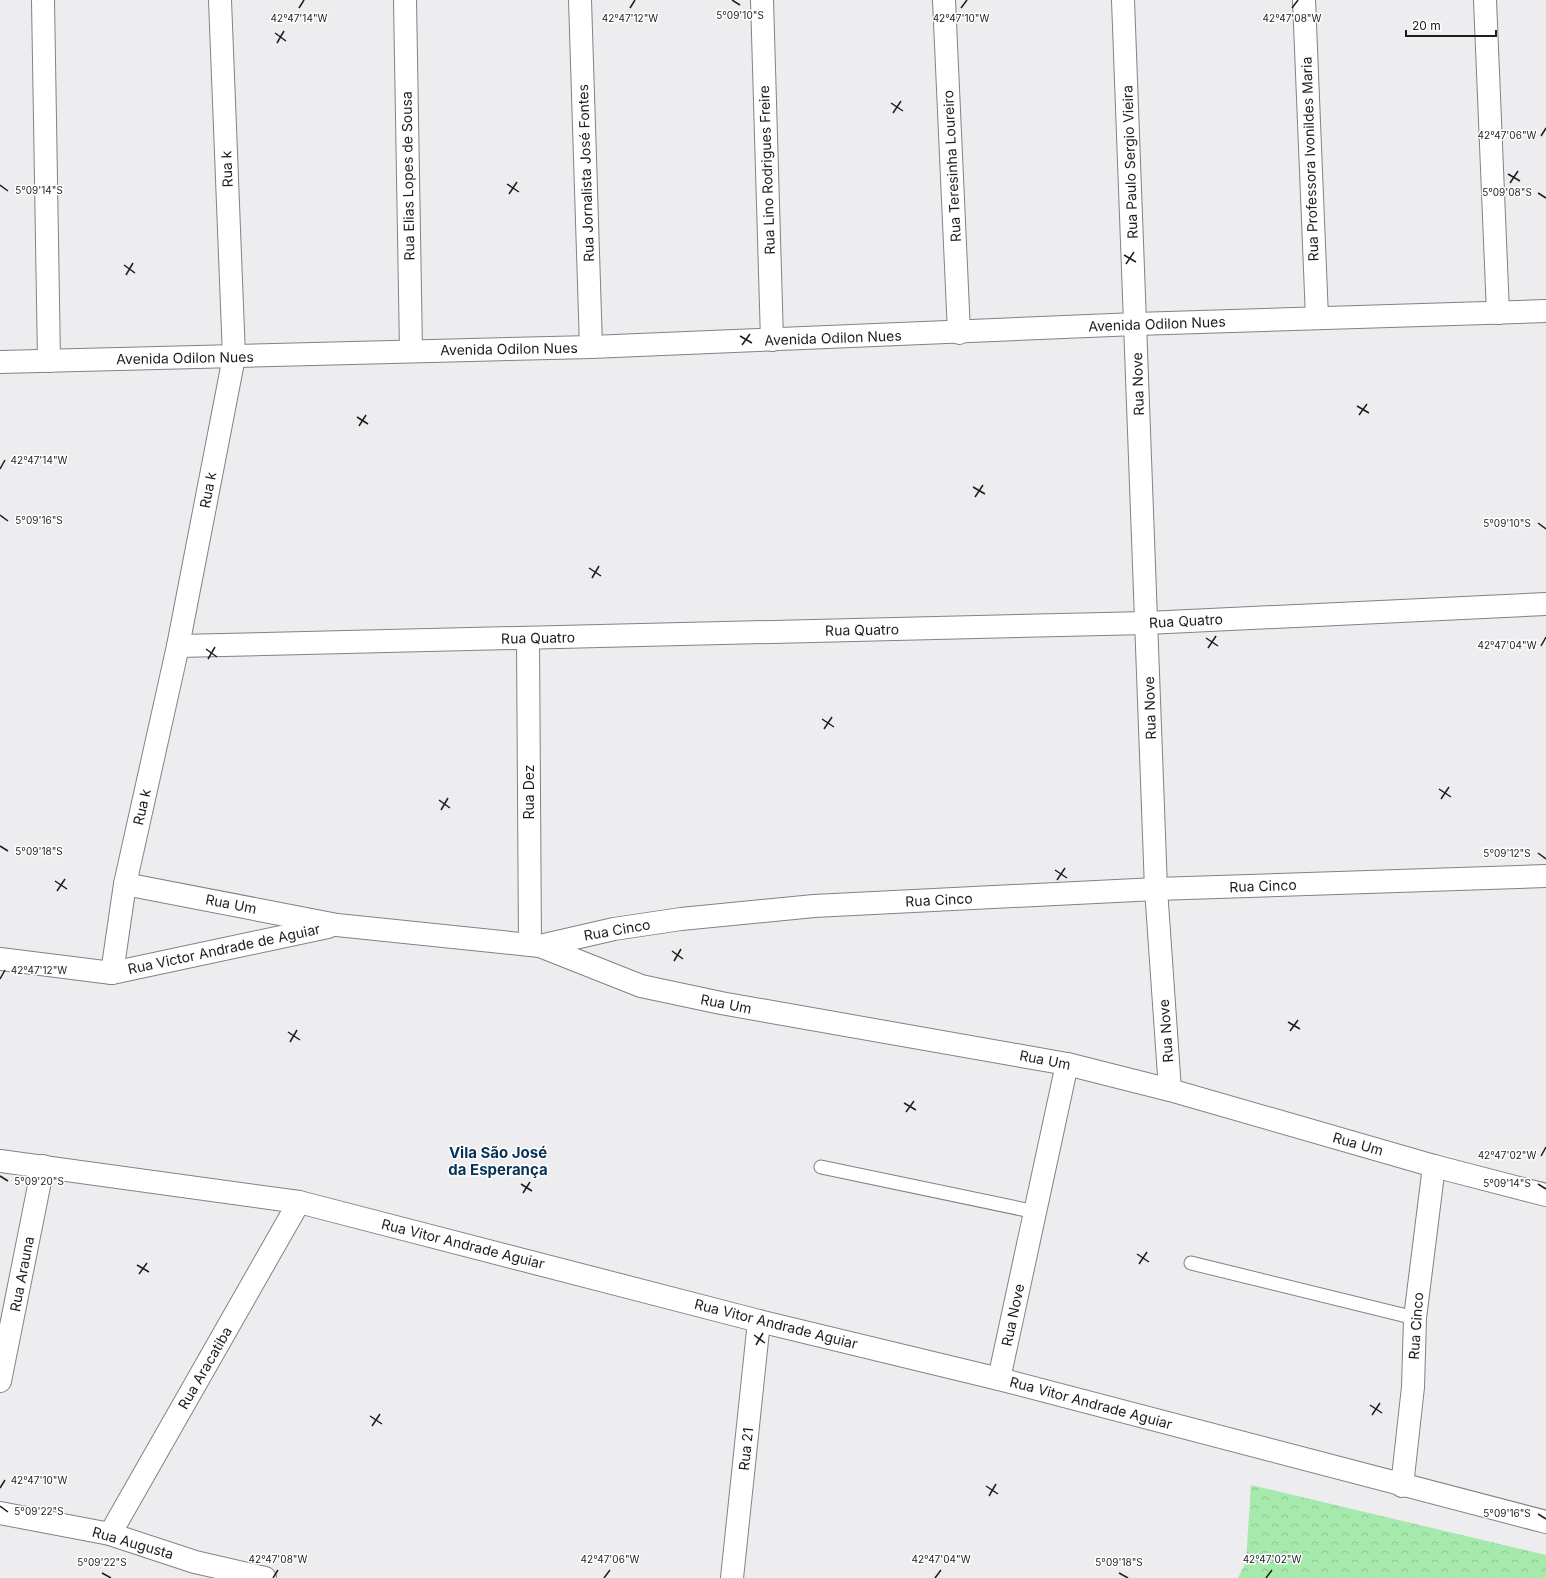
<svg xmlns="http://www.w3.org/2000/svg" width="1546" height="1578" viewBox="0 0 1546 1578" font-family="Inter,sans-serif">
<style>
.forest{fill:url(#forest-crowns)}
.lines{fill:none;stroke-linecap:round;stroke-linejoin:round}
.lane-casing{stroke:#828184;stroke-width:15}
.street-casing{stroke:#828184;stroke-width:24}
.lane{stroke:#fff;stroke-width:13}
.street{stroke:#fff;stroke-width:22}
.ticks{fill:none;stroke:#1d1d1e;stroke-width:1.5}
.labels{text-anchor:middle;stroke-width:3;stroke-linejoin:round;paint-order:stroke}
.street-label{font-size:14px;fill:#1d1d1e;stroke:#fff}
.neighbourhood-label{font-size:15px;font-weight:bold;fill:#063257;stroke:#fff}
.ticks-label{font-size:10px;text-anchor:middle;fill:#1d1d1e;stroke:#fff;stroke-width:3;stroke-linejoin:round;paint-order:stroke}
</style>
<defs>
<pattern id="forest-crowns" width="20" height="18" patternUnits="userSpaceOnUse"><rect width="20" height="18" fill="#a5e9ac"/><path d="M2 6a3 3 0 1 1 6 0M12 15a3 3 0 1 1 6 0" fill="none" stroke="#8ec794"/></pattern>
</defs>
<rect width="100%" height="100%" fill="#ededf0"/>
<path class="forest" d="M 1251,1485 L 1546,1555 L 1546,1578 L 1238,1578 L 1246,1562 Z"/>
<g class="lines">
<g class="lane-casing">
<g id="lane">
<path d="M 821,1167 L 1036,1212"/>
<path d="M 1191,1263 L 1415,1318"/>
</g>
</g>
<g class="street-casing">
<g id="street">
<path d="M 43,0 L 49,361"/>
<path d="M 405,0 L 411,351"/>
<path d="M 580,0 L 591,347"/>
<path d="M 762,0 L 772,340"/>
<path d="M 944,0 L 959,333"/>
<path d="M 1123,0 L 1156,889 L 1170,1090"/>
<path d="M 1304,0 L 1317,318"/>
<path d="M 1485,0 L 1498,313"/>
<path d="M 0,362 L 591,347 L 1136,324 L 1546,311"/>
<path d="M 528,639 L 530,945"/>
<path d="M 178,646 L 1147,623 L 1546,604"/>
<path d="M 125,884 L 337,925 L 540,946 L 614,929 L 681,919 L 814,906 L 1156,889 L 1546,876"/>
<path d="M 540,946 L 641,986 L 721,1003 L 1067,1064 L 1170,1090 L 1434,1166 L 1546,1195"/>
<path d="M 0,959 L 112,973 L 328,927"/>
<path d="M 112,973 L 125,884 L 178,646 L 234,357 L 220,0"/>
<path d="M 0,1161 L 299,1202 L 759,1321 L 999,1379 L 1546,1522"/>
<path d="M 999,1379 L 1067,1064"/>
<path d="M 0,1381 L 43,1166"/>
<path d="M 1402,1486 L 1413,1387 L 1415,1318 L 1434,1166"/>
<path d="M 0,1513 L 110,1534 L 195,1562 L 265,1578"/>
<path d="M 110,1534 L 299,1202"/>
<path d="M 732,1578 L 759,1321"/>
</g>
</g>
<use href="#lane" class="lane"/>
<use href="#street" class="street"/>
</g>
<path class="ticks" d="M 732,0 L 740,5M 299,8 L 304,0M 630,8 L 635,0M 961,8 L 967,0M 1292,8 L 1298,0M 275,33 L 286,41M 277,43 L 284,31M 891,103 L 903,111M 893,113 L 901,101M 1541,136 L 1546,128M 1508,174 L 1520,181M 1510,183 L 1518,171M 507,184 L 519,192M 0,185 L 8,191M 1538,193 L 1546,198M 509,194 L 517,182M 1124,255 L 1136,262M 1126,264 L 1134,252M 124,265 L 135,273M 126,275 L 133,263M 740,336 L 752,343M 742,345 L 750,334M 1357,406 L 1369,413M 1359,415 L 1367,404M 357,417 L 368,424M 359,426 L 366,415M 0,469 L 5,460M 973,487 L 985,494M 975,497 L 983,485M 0,515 L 8,521M 1538,523 L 1546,529M 589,568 L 601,576M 592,578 L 599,566M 1206,638 L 1218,646M 1541,646 L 1546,637M 1208,648 L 1216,636M 206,649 L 217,657M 208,659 L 215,647M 822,719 L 834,727M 824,729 L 832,717M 1439,789 L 1451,797M 1441,799 L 1449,787M 439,800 L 450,808M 441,810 L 448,798M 0,846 L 8,851M 1538,853 L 1546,859M 1055,870 L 1067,878M 1057,880 L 1065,868M 55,881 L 67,889M 57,891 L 65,879M 672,951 L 683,959M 674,961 L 681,949M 0,979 L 5,970M 1288,1022 L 1300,1029M 1290,1031 L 1298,1020M 288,1032 L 300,1040M 290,1042 L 297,1030M 904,1103 L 916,1110M 906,1112 L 914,1101M 1541,1156 L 1546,1147M 0,1176 L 8,1181M 521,1184 L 532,1191M 1538,1184 L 1546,1189M 523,1193 L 530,1182M 1137,1254 L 1149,1262M 1139,1264 L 1147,1252M 137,1265 L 149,1272M 139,1274 L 147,1263M 754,1335 L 765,1343M 756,1345 L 763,1333M 1370,1405 L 1382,1413M 1372,1415 L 1380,1403M 370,1416 L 382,1424M 372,1426 L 380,1414M 986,1486 L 998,1494M 0,1488 L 5,1480M 989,1496 L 996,1484M 0,1506 L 8,1512M 1538,1514 L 1546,1519M 102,1573 L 111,1578M 1119,1573 L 1128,1578M 273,1578 L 278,1570M 604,1578 L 610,1570M 935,1578 L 941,1570M 1266,1578 L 1272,1570"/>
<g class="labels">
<g class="street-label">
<text transform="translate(1310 159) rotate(-92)" y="5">Rua Professora Ivonildes Maria</text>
<text transform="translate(1130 162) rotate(-92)" y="5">Rua Paulo Sergio Vieira</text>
<text transform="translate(952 166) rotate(-93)" y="5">Rua Teresinha Loureiro</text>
<text transform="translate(227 169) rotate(-92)" y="5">Rua k</text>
<text transform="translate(767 170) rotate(-92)" y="5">Rua Lino Rodrigues Freire</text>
<text transform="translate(586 173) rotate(-92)" y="5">Rua Jornalista José Fontes</text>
<text transform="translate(408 176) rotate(-91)" y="5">Rua Elias Lopes de Sousa</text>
<text transform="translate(1157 324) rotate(-2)" y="5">Avenida Odilon Nues</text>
<text transform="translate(833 338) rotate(-2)" y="5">Avenida Odilon Nues</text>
<text transform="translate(509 349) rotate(-1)" y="5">Avenida Odilon Nues</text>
<text transform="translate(185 358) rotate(-1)" y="5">Avenida Odilon Nues</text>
<text transform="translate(1138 384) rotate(-92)" y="5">Rua Nove</text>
<text transform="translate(208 490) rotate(-79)" y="5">Rua k</text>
<text transform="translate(1186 621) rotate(-3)" y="5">Rua Quatro</text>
<text transform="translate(862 630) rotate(-1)" y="5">Rua Quatro</text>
<text transform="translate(538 638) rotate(-1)" y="5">Rua Quatro</text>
<text transform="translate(1150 708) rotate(-92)" y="5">Rua Nove</text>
<text transform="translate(529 792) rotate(-90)" y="5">Rua Dez</text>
<text transform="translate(142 807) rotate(-77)" y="5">Rua k</text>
<text transform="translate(1263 886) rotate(-2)" y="5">Rua Cinco</text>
<text transform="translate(939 900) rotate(-3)" y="5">Rua Cinco</text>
<text transform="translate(231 904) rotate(11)" y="5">Rua Um</text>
<text transform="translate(617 930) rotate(-10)" y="5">Rua Cinco</text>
<text transform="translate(224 949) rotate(-12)" y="5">Rua Victor Andrade de Aguiar</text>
<text transform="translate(726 1004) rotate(11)" y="5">Rua Um</text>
<text transform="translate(1166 1031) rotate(-94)" y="5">Rua Nove</text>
<text transform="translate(1045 1060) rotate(11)" y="5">Rua Um</text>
<text transform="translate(1358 1144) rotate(16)" y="5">Rua Um</text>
<text transform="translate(463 1244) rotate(14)" y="5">Rua Vitor Andrade Aguiar</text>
<text transform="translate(22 1274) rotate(-79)" y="5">Rua Arauna</text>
<text transform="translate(1013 1315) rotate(-78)" y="5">Rua Nove</text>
<text transform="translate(776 1324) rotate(14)" y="5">Rua Vitor Andrade Aguiar</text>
<text transform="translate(1416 1326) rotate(-86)" y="5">Rua Cinco</text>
<text transform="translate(205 1368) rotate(-60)" y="5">Rua Aracatiba</text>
<text transform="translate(1091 1403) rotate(15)" y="5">Rua Vitor Andrade Aguiar</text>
<text transform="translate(746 1449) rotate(-84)" y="5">Rua 21</text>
<text transform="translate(133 1543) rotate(16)" y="5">Rua Augusta</text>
</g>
<g class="neighbourhood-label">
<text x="498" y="1158">Vila São José<tspan x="498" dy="17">da Esperança</tspan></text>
</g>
</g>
<g class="ticks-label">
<text x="740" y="19">5°09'10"S</text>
<text x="299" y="22">42°47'14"W</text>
<text x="630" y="22">42°47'12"W</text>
<text x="961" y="22">42°47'10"W</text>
<text x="1292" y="22">42°47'08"W</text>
<text x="1507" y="139">42°47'06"W</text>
<text x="39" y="194">5°09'14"S</text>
<text x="1507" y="196">5°09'08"S</text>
<text x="39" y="464">42°47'14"W</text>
<text x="39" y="524">5°09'16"S</text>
<text x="1507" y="527">5°09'10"S</text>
<text x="1507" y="649">42°47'04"W</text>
<text x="39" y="855">5°09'18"S</text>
<text x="1507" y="857">5°09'12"S</text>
<text x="39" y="974">42°47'12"W</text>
<text x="1507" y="1159">42°47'02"W</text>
<text x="39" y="1185">5°09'20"S</text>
<text x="1507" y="1187">5°09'14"S</text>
<text x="39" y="1484">42°47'10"W</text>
<text x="39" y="1515">5°09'22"S</text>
<text x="1507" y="1517">5°09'16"S</text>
<text x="278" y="1563">42°47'08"W</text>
<text x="610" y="1563">42°47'06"W</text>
<text x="941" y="1563">42°47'04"W</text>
<text x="1272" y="1563">42°47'02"W</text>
<text x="102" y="1566">5°09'22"S</text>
<text x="1119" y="1566">5°09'18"S</text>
</g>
<path d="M1406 30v6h90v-6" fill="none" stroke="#1d1d1e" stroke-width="2"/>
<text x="1412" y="30" font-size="12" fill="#1d1d1e" stroke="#ffffff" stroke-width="3" paint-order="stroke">20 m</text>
</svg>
